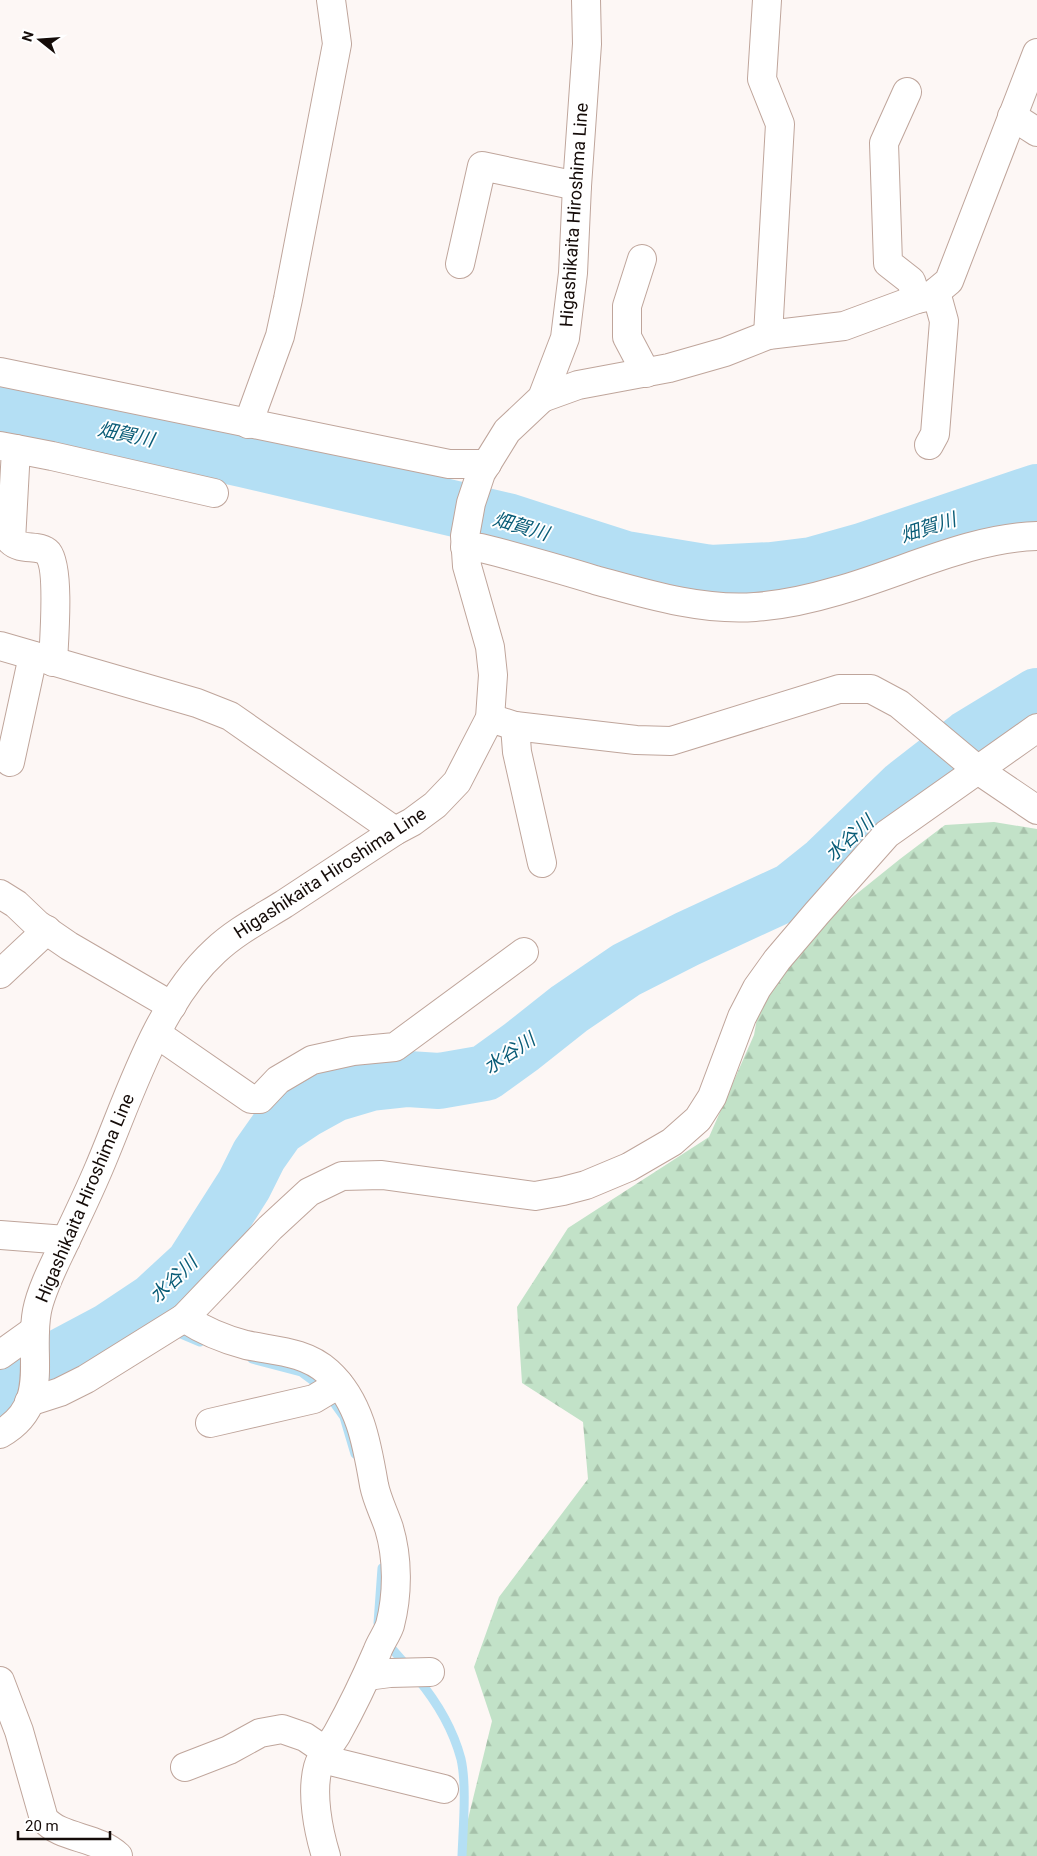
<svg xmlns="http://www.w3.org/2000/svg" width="1037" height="1856" viewBox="0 0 1037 1856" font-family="Roboto,'Noto Sans JP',sans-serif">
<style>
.forest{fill:url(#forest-firs)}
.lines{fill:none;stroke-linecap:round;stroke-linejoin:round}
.stream{stroke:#b4dff4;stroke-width:9}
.river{stroke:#b4dff4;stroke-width:56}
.minor-casing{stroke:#bfa59b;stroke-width:30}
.major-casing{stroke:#bfa59b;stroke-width:30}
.minor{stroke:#fff;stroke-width:28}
.major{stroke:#fff;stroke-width:28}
.labels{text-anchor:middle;stroke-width:4;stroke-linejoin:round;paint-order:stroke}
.street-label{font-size:18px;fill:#150c09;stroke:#fff}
.water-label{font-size:19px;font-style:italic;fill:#095c77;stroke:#fff}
</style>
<defs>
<pattern id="forest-firs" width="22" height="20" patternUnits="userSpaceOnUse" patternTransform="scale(1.25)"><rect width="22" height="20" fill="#c2e2c8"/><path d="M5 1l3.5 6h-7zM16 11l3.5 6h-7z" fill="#a6c1aa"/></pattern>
</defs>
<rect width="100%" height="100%" fill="#fdf7f5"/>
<path class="forest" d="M 994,822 L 1037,829 L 1037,1856 L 459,1856 L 492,1721 L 474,1667 L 499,1597 L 588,1479 L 583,1422 L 522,1383 L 517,1307 L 568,1228 L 709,1137 L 754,1035 L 762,990 L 796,951 L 849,900 L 900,859 L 945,825 Z"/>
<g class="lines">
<g class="stream">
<path d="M 134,1314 L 200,1342"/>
<path d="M 252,1359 L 301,1372 L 324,1389 L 344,1417 L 355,1454"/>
<path d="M 378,1623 L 382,1568"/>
<path d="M 386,1642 L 407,1666"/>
<path d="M 417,1678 C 437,1702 453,1729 461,1759 C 467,1786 463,1828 462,1856"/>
</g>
<g class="river">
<path d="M 0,408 L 53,417 L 246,460 L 507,521 L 625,559 L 710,573 L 772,570 L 812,565 L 862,551 L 1037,492"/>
<path d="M 0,1389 L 109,1331 L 154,1301 L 193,1265 L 244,1185 L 259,1155 L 278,1128 L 305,1110 L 334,1094 L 371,1083 L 408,1079 L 439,1081 L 485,1073 L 521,1047 L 569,1009 L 626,970 L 687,939 L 791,891 L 826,863 L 905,787 L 968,738 L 1037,696"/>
</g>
<g class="minor-casing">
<g id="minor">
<path d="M 767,0 L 762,79 L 780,124 L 768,335"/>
<path d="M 907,92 L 884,143 L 888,263 L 911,281 L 917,299"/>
<path d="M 1012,116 L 1037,132"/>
<path d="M 642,259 L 627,306 L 627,337 L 646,373"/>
<path d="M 460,264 L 482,166 L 577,186"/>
<path d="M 0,372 L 449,464 L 487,464"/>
<path d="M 542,398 L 578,385 L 669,368 L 725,352 L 768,335 L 844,326 L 917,299 L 931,296 L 949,281 L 1037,53"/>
<path d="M 248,424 L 280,336 L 288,299 L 337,44 L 331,0"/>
<path d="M 929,445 L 935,434 L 944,321 L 936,292"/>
<path d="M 0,446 L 16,449 L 11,541 C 21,551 40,544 48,553 C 60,568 54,641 53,662"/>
<path d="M 16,449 L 52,456 L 214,493"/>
<path d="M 465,547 L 481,548 L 497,552 C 530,561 563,570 595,580 C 646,594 701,611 755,607 C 783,605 810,599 837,591 C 902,573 969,538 1037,536"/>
<path d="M 0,646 L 197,703 L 230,716 L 395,831"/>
<path d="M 490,718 L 515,726 L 636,740 L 671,741 L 839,689 L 871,689 L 899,704 L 978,770 L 1037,810"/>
<path d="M 515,726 L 517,752 L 542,863"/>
<path d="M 10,762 L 33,656"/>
<path d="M 0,894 L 16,904 L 37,924 L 69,946 L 172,1006"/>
<path d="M 0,974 L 47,930"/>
<path d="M 157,1034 L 251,1099 L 260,1099 L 278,1080 L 312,1060 L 353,1051 L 395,1047 L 524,952"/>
<path d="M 0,1235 L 66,1240"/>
<path d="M 184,1318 C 204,1331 223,1339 246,1345 C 274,1351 305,1351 328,1372 C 360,1401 367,1444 374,1485 C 377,1500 384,1513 389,1528 C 398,1558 398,1594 390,1625 C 387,1634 380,1643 377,1652 C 365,1680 352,1707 337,1734 C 331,1744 321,1755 318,1767 C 311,1793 318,1830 326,1856"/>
<path d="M 0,1355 L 35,1330"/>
<path d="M 29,1402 L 60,1392 L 86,1379 L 184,1318 L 270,1228 L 309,1192 L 342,1176 L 382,1175 L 535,1196 L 563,1191 L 586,1185 L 629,1167 L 672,1142 L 698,1119 L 712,1097 L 742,1017 L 757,988 L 777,960 L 817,913 L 887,834 L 1037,728"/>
<path d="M 210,1423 L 314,1399 L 339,1384"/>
<path d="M 367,1676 L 390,1673 L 430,1672"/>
<path d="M 0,1681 L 19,1731 L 44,1819 C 61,1839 97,1836 118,1856"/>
<path d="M 322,1759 L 444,1789"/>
<path d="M 185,1767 L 229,1750 L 260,1733 L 282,1729 L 305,1737 L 327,1752"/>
</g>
</g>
<g class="major-casing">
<path id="major" d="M 0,1434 C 52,1405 28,1357 37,1311 C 41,1290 55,1263 64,1244 C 76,1219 88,1194 99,1168 C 129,1098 157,1004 215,951 C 235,932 260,919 284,904 C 321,880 358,855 395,831 L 412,822 L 435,805 L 457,782 L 490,718 L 493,675 L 490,647 L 467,566 L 465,536 L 471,503 L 481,473 L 507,431 L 542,398 L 565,338 L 573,273 L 577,186 L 587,44 L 586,0"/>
</g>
<use href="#minor" class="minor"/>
<use href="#major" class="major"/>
</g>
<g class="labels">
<g class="street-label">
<text transform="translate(574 215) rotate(-86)" y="6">Higashikaita Hiroshima Line</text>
<text transform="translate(330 873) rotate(-33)" y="6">Higashikaita Hiroshima Line</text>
<text transform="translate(85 1198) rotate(-67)" y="6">Higashikaita Hiroshima Line</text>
</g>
<g class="water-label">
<text transform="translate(126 434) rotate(12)" y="7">畑賀川</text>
<text transform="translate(521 526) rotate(16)" y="7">畑賀川</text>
<text transform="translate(928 527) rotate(-18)" y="7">畑賀川</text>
<text transform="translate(849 838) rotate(-42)" y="7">水谷川</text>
<text transform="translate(509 1053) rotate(-34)" y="7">水谷川</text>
<text transform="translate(173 1279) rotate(-44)" y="7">水谷川</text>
</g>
</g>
<g transform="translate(40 40) rotate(287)" stroke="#ffffff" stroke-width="4" paint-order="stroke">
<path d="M0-4L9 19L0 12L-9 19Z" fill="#150c09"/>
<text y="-8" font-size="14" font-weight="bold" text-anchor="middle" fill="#150c09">N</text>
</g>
<path d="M18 1831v8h92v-8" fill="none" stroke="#150c09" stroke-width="2.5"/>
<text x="25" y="1831" font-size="15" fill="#150c09" stroke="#ffffff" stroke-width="4" paint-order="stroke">20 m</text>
</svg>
